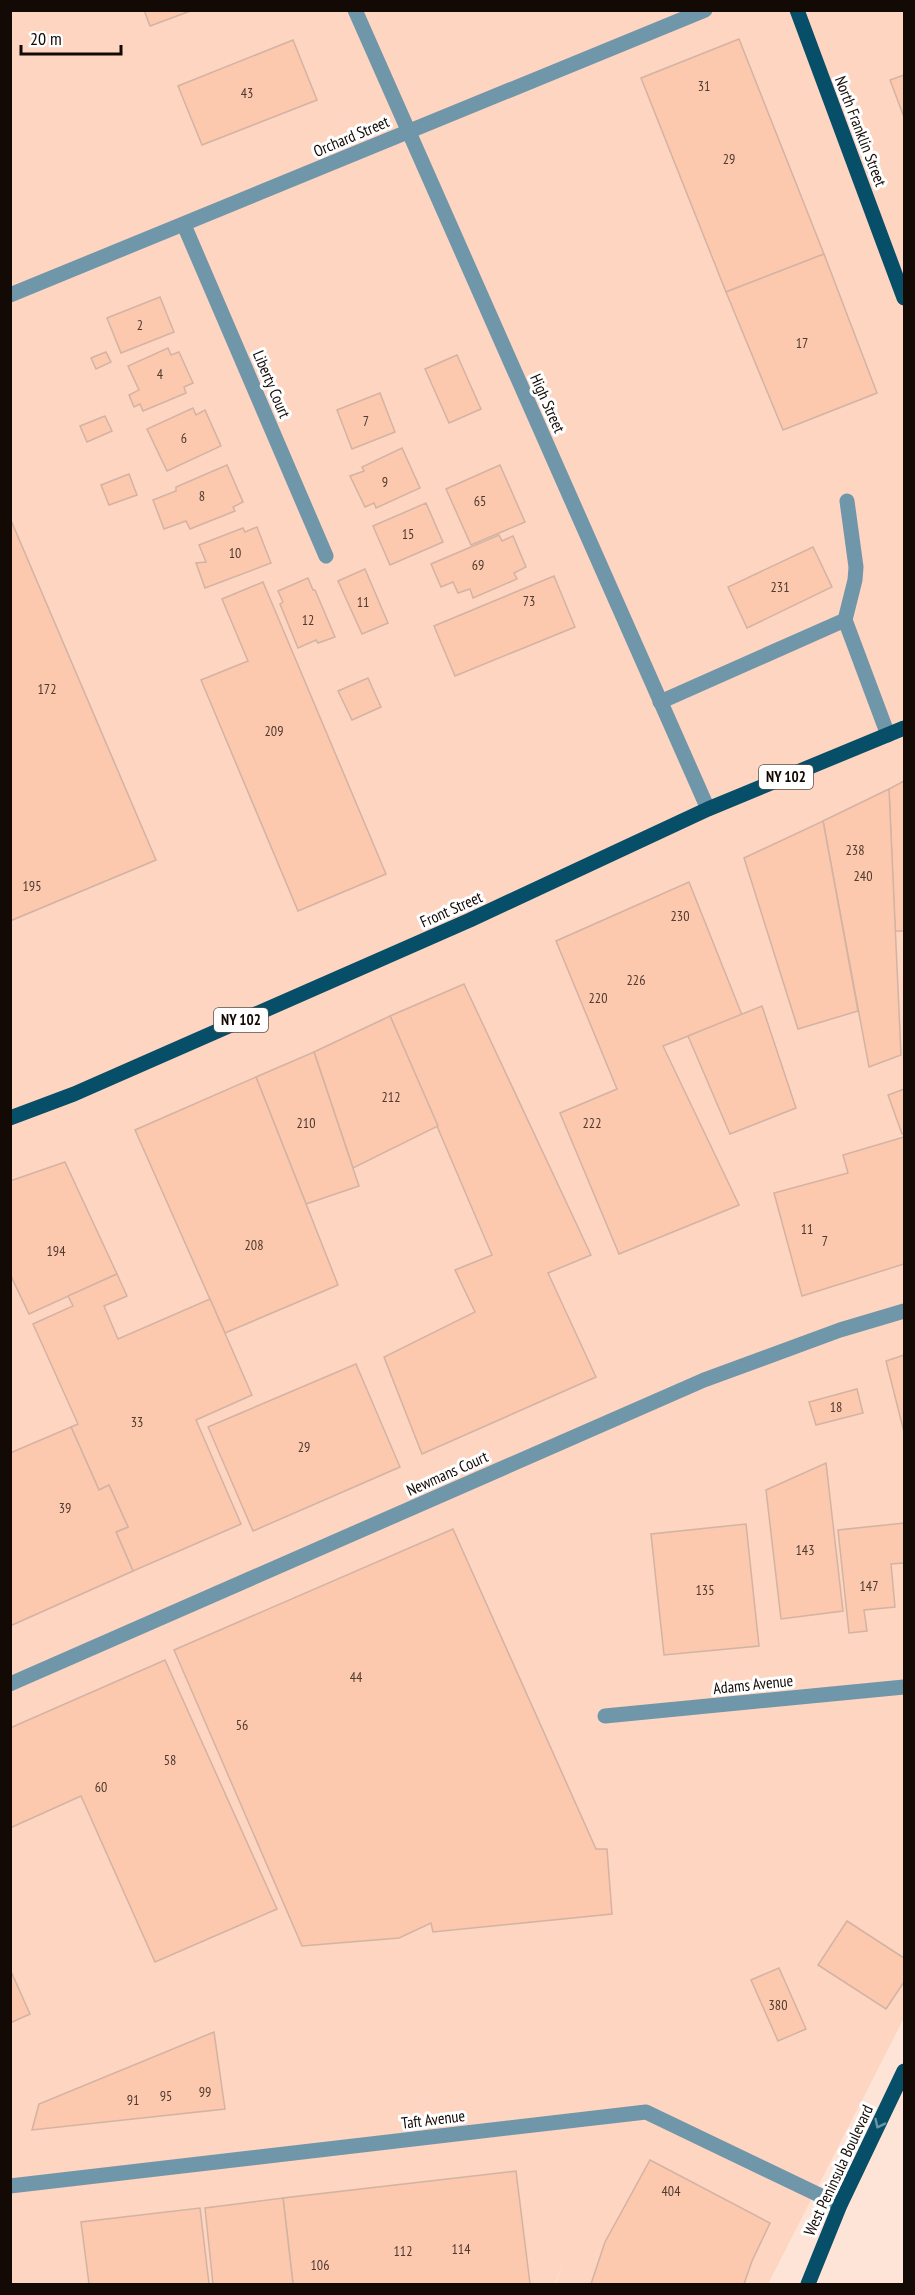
<svg xmlns="http://www.w3.org/2000/svg" width="915" height="2295" viewBox="0 0 915 2295" font-family="'PT Sans Narrow',sans-serif">
<style>
.built{fill:#fdd5c0}
.building{fill:#fcc8ae;stroke:#d3b3a3;stroke-width:1.5}
.lines{fill:none;stroke-linecap:round;stroke-linejoin:round}
.minor{stroke:#7096aa;stroke-width:15}
.major{stroke:#074e69;stroke-width:15}
.oneway{stroke:#6a95a5}
.labels{text-anchor:middle;stroke-width:6;stroke-linejoin:round;paint-order:stroke}
.number-label{font-size:14px;fill:#4e3a2f}
.shield{fill:#fff;stroke:#5a5450;stroke-width:1.5}
.shield-label{font-size:15px;font-weight:bold;fill:#140a05}
.street-label{font-size:16px;fill:#140a05;stroke:#fff}
</style>
<rect width="100%" height="100%" fill="#fee4d6"/>
<path class="built" d="M 11,11 L 904,11 L 904,2018 L 768,2284 L 556,2284 L 565,2256 L 555,2284 L 11,2284 Z"/>
<g class="building">
<path d="M 144,10 L 193,10 L 150,26 Z"/>
<path d="M 739,39 L 824,254 L 726,292 L 641,78 Z"/>
<path d="M 293,40 L 317,100 L 202,145 L 178,86 Z"/>
<path d="M 904,75 L 904,117 L 890,80 Z"/>
<path d="M 824,254 L 877,393 L 783,430 L 726,292 Z"/>
<path d="M 160,297 L 174,332 L 121,353 L 107,318 Z"/>
<path d="M 168,348 L 171,355 L 179,352 L 193,383 L 184,387 L 186,393 L 143,411 L 140,404 L 134,407 L 129,395 L 139,390 L 128,366 Z"/>
<path d="M 106,352 L 111,362 L 96,369 L 91,358 Z"/>
<path d="M 457,355 L 481,409 L 449,423 L 425,369 Z"/>
<path d="M 380,393 L 395,432 L 352,449 L 337,410 Z"/>
<path d="M 193,408 L 196,415 L 205,410 L 221,446 L 167,471 L 147,429 Z"/>
<path d="M 105,416 L 112,431 L 87,442 L 80,426 Z"/>
<path d="M 402,448 L 420,488 L 376,508 L 374,503 L 365,507 L 350,476 L 364,471 L 362,467 Z"/>
<path d="M 227,465 L 243,502 L 233,507 L 235,511 L 190,529 L 186,521 L 164,529 L 153,500 L 176,491 L 176,487 Z"/>
<path d="M 500,465 L 525,522 L 471,545 L 446,489 Z"/>
<path d="M 129,474 L 137,495 L 109,505 L 101,485 Z"/>
<path d="M 426,503 L 443,542 L 390,565 L 373,526 Z"/>
<path d="M 10,518 L 156,860 L 10,921 Z"/>
<path d="M 257,527 L 271,563 L 205,588 L 196,563 L 206,562 L 199,545 L 243,528 L 245,532 Z"/>
<path d="M 499,535 L 502,541 L 513,536 L 526,567 L 514,573 L 517,579 L 473,598 L 470,589 L 458,593 L 453,582 L 441,587 L 431,564 Z"/>
<path d="M 813,547 L 832,587 L 747,628 L 728,587 Z"/>
<path d="M 365,569 L 388,623 L 362,634 L 338,581 Z"/>
<path d="M 554,576 L 575,627 L 455,676 L 434,626 Z"/>
<path d="M 308,578 L 313,590 L 315,590 L 335,637 L 318,643 L 316,640 L 298,648 L 280,604 L 283,602 L 278,591 Z"/>
<path d="M 263,582 L 386,874 L 298,911 L 201,680 L 248,661 L 222,599 Z"/>
<path d="M 368,678 L 381,707 L 352,720 L 338,691 Z"/>
<path d="M 904,781 L 904,931 L 895,931 L 889,789 Z"/>
<path d="M 889,789 L 901,1055 L 869,1067 L 823,821 Z"/>
<path d="M 823,821 L 858,1011 L 798,1029 L 744,858 Z"/>
<path d="M 689,882 L 742,1015 L 663,1046 L 739,1205 L 619,1254 L 560,1113 L 617,1089 L 556,941 Z"/>
<path d="M 464,984 L 591,1255 L 548,1273 L 596,1377 L 422,1454 L 384,1357 L 475,1312 L 455,1270 L 492,1255 L 390,1016 Z"/>
<path d="M 762,1006 L 796,1108 L 730,1134 L 688,1036 Z"/>
<path d="M 390,1016 L 438,1126 L 353,1168 L 314,1052 Z"/>
<path d="M 314,1052 L 359,1186 L 306,1204 L 256,1077 Z"/>
<path d="M 256,1077 L 338,1285 L 225,1333 L 135,1130 Z"/>
<path d="M 904,1089 L 904,1133 L 902,1134 L 888,1095 Z"/>
<path d="M 904,1137 L 904,1264 L 802,1296 L 774,1193 L 848,1173 L 843,1155 Z"/>
<path d="M 65,1162 L 117,1274 L 29,1314 L 10,1274 L 10,1181 Z"/>
<path d="M 117,1274 L 127,1296 L 104,1306 L 118,1339 L 210,1299 L 252,1395 L 196,1420 L 241,1524 L 133,1571 L 116,1532 L 128,1527 L 109,1485 L 99,1490 L 71,1427 L 78,1424 L 33,1324 L 73,1306 L 68,1296 Z"/>
<path d="M 904,1355 L 904,1432 L 886,1361 Z"/>
<path d="M 356,1364 L 400,1467 L 253,1531 L 208,1427 Z"/>
<path d="M 857,1389 L 863,1413 L 816,1425 L 809,1402 Z"/>
<path d="M 71,1427 L 99,1490 L 109,1485 L 128,1527 L 116,1532 L 133,1571 L 10,1626 L 10,1453 Z"/>
<path d="M 826,1463 L 843,1611 L 781,1619 L 766,1490 Z"/>
<path d="M 904,1523 L 904,1563 L 891,1564 L 895,1607 L 864,1610 L 867,1631 L 849,1633 L 838,1530 Z"/>
<path d="M 746,1524 L 759,1646 L 664,1655 L 651,1534 Z"/>
<path d="M 453,1529 L 596,1849 L 607,1849 L 612,1914 L 433,1932 L 431,1923 L 399,1938 L 302,1946 L 174,1650 Z"/>
<path d="M 165,1660 L 277,1909 L 155,1962 L 81,1796 L 10,1828 L 10,1728 Z"/>
<path d="M 847,1921 L 904,1958 L 904,1982 L 886,2009 L 818,1965 Z"/>
<path d="M 779,1968 L 806,2029 L 778,2041 L 751,1980 Z"/>
<path d="M 10,1969 L 30,2014 L 10,2023 Z"/>
<path d="M 214,2032 L 225,2109 L 32,2130 L 39,2104 Z"/>
<path d="M 650,2160 L 770,2223 L 752,2261 L 744,2284 L 591,2284 L 605,2242 Z"/>
<path d="M 516,2171 L 530,2284 L 293,2284 L 283,2198 Z"/>
<path d="M 283,2198 L 293,2284 L 213,2284 L 205,2208 Z"/>
<path d="M 200,2208 L 209,2284 L 89,2284 L 81,2222 Z"/>
</g>
<g class="lines">
<g class="minor">
<path d="M 355,10 L 708,809"/>
<path d="M 184,225 L 326,556"/>
<path d="M 10,295 L 705,10"/>
<path d="M 845,620 L 888,735"/>
<path d="M 660,702 L 845,620 L 855,580 L 856,567 L 847,501"/>
<path d="M 10,1684 L 704,1380 L 840,1330 L 904,1311"/>
<path d="M 605,1716 L 904,1687"/>
<path d="M 10,2186 L 646,2112 L 840,2205"/>
</g>
<g class="major">
<path d="M 797,10 L 904,298"/>
<path d="M 10,1118 L 74,1094 L 470,920 L 708,809 L 904,728"/>
<path d="M 808,2284 L 840,2205 L 904,2071"/>
</g>
</g>
<defs><path id="oneway-chevron" d="M-2-3.5L2.5 0L-2 3.5" fill="none" stroke-width="1.6" stroke-linecap="round" stroke-linejoin="round" transform="scale(1.5)"/></defs>
<use class="oneway" href="#oneway-chevron" transform="translate(879 2124) rotate(116)"/>
<g class="labels">
<g class="number-label">
<text x="704" y="91">31</text>
<text x="247" y="98">43</text>
<text x="729" y="164">29</text>
<text x="140" y="330">2</text>
<text x="802" y="348">17</text>
<text x="160" y="379">4</text>
<text x="366" y="426">7</text>
<text x="184" y="443">6</text>
<text x="385" y="487">9</text>
<text x="202" y="501">8</text>
<text x="480" y="506">65</text>
<text x="408" y="539">15</text>
<text x="235" y="558">10</text>
<text x="478" y="570">69</text>
<text x="780" y="592">231</text>
<text x="529" y="606">73</text>
<text x="363" y="607">11</text>
<text x="308" y="625">12</text>
<text x="47" y="694">172</text>
<text x="274" y="736">209</text>
<text x="855" y="855">238</text>
<text x="863" y="881">240</text>
<text x="32" y="891">195</text>
<text x="680" y="921">230</text>
<text x="636" y="985">226</text>
<text x="598" y="1003">220</text>
<text x="391" y="1102">212</text>
<text x="306" y="1128">210</text>
<text x="592" y="1128">222</text>
<text x="807" y="1234">11</text>
<text x="825" y="1246">7</text>
<text x="254" y="1250">208</text>
<text x="56" y="1256">194</text>
<text x="836" y="1412">18</text>
<text x="137" y="1427">33</text>
<text x="304" y="1452">29</text>
<text x="65" y="1513">39</text>
<text x="805" y="1555">143</text>
<text x="869" y="1591">147</text>
<text x="705" y="1595">135</text>
<text x="356" y="1682">44</text>
<text x="242" y="1730">56</text>
<text x="170" y="1765">58</text>
<text x="101" y="1792">60</text>
<text x="778" y="2010">380</text>
<text x="205" y="2097">99</text>
<text x="166" y="2101">95</text>
<text x="133" y="2105">91</text>
<text x="671" y="2196">404</text>
<text x="461" y="2254">114</text>
<text x="403" y="2256">112</text>
<text x="320" y="2270">106</text>
</g>
<g class="shield">
<rect x="759" y="765" width="54" height="24" rx="4.5"/>
<rect x="214" y="1008" width="54" height="24" rx="4.5"/>
</g>
<g class="shield-label">
<text x="786" y="782">NY 102</text>
<text x="241" y="1025">NY 102</text>
</g>
<g class="street-label">
<text transform="translate(861 131) rotate(69)" y="6">North Franklin Street</text>
<text transform="translate(351 136) rotate(-23)" y="6">Orchard Street</text>
<text transform="translate(272 384) rotate(67)" y="6">Liberty Court</text>
<text transform="translate(548 403) rotate(66)" y="6">High Street</text>
<text transform="translate(451 909) rotate(-24)" y="6">Front Street</text>
<text transform="translate(447 1473) rotate(-24)" y="6">Newmans Court</text>
<text transform="translate(753 1684) rotate(-6)" y="6">Adams Avenue</text>
<text transform="translate(433 2119) rotate(-7)" y="6">Taft Avenue</text>
<text transform="translate(838 2170) rotate(-65)" y="6">West Peninsula Boulevard</text>
</g>
</g>
<rect width="915" height="2295" fill="none" stroke="#140a05" stroke-width="24"/>
<path d="M21 45v9h100v-9" fill="none" stroke="#140a05" stroke-width="3"/>
<text x="30" y="45" font-size="18" fill="#140a05" stroke="#ffffff" stroke-width="4.5" paint-order="stroke">20 m</text>
</svg>
